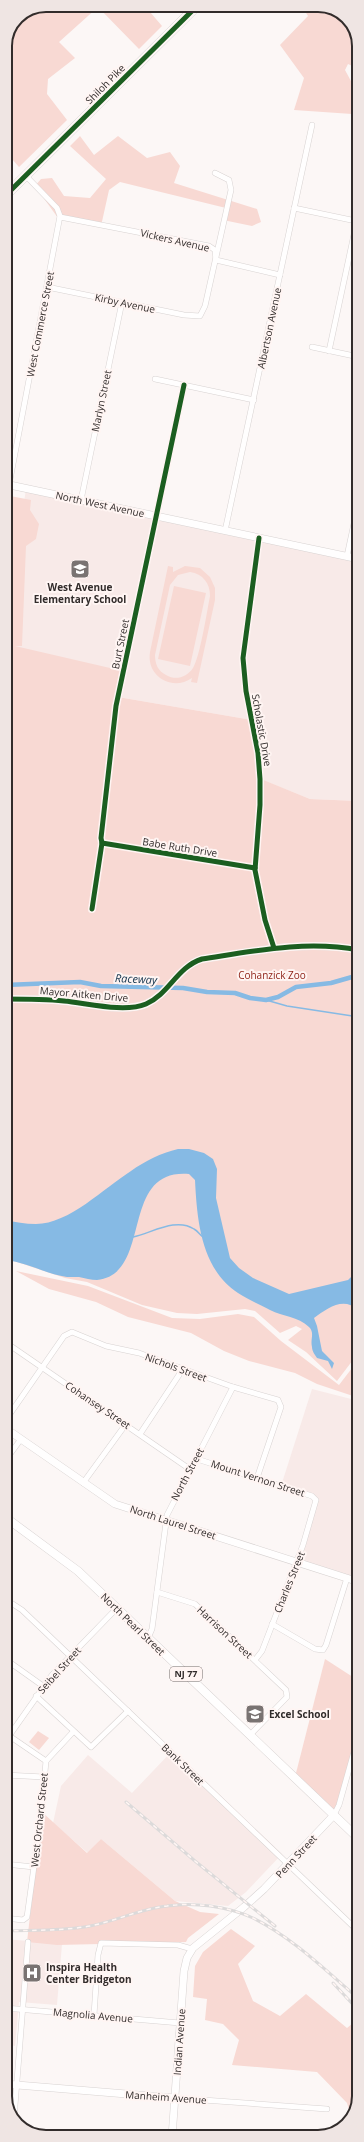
<svg xmlns="http://www.w3.org/2000/svg" width="364" height="2142" viewBox="0 0 364 2142" font-family="'Open Sans',sans-serif">
<style>
.built{fill:#f8eae8}
.green{fill:#f8d9d3;fill-rule:evenodd}
.water{fill:#86bae4}
.lines{fill:none;stroke-linecap:round;stroke-linejoin:round}
.stream{stroke:#86bae4;stroke-width:1.5}
.canal{stroke:#86bae4;stroke-width:4.5}
.street-casing{stroke:#d8d3d2;stroke-width:6}
.secondary-casing{stroke:#d8d3d2;stroke-width:8}
.primary-casing{stroke:#d8d3d2;stroke-width:9}
.highway-casing{stroke:#d8d3d2;stroke-width:10}
.street{stroke:#fffefe;stroke-width:5}
.secondary{stroke:#fffefe;stroke-width:7}
.primary{stroke:#fffefe;stroke-width:8}
.highway{stroke:#fffefe;stroke-width:9}
.rail-casing{stroke:#dcdada;stroke-width:3}
.rail{stroke:#fff5f3;stroke-width:1.5;stroke-dasharray:4.5;stroke-linecap:butt}
.cycleway-casing{stroke:#fff5f3;stroke-width:8}
.cycleway{stroke:#1b5e20;stroke-width:5}
.labels{text-anchor:middle;stroke-width:4;stroke-linejoin:round;paint-order:stroke}
.shield{fill:#fff5f3;stroke:#706867;stroke-width:1}
.shield-label{font-size:9px;font-weight:bold;fill:#322c2b}
.street-label{font-size:10px;fill:#322c2b;stroke:#fff5f3}
.poi-label{font-size:10px;font-weight:bold;fill:#322c2b;stroke:#fff5f3;text-anchor:start}
.park-label{font-size:10px;fill:#8d1f14;stroke:#fff5f3}
.water-label{font-size:11px;font-style:italic;fill:#103049;stroke:#fff5f3}
.rim{fill:none;stroke:#322c2b;stroke-width:2}
</style>
<rect width="100%" height="100%" fill="#fcf7f6"/>
<g class="built">
<path d="M 26,489 L 359,559 L 359,821 L 355,820 L 358,801 L 310,799 L 260,779 L 252,720 L 118,697 L 5,644 L 5,629 Z"/>
<path d="M 312,1389 L 359,1401 L 359,1582 L 297,1561 L 316,1502 L 312,1496 L 281,1486 Z"/>
<path d="M 173,1750 L 282,1854 L 246,1892 L 228,1906 L 175,1901 L 101,1839 L 88,1853 L 53,1823 L 61,1786 L 88,1755 L 132,1793 Z"/>
<path d="M 5,1939 L 62,1944 L 57,2005 L 19,2002 L 15,2046 L 5,2044 Z"/>
</g>
<g class="green">
<path d="M 46,5 L 144,5 L 162,26 L 139,49 L 98,7 L 59,42 L 75,58 L 48,79 L 47,94 L 67,120 L 19,167 L 5,151 L 5,46 L 17,17 Z"/>
<path d="M 301,5 L 323,5 L 347,17 L 359,41 L 359,69 L 348,64 L 345,70 L 358,94 L 352,114 L 294,110 L 304,78 L 280,45 L 308,16 Z"/>
<path d="M 80,136 L 94,155 L 118,136 L 147,158 L 170,152 L 180,166 L 174,183 L 257,209 L 261,222 L 252,226 L 223,220 L 226,208 L 120,182 L 109,190 L 101,226 L 58,218 L 35,186 L 41,179 L 52,178 L 64,196 L 90,198 L 106,179 L 70,146 Z"/>
<path d="M 5,279 L 13,281 L 5,305 Z"/>
<path d="M 5,495 L 31,500 L 30,510 L 39,524 L 36,539 L 26,546 L 22,646 L 15,646 L 123,671 L 118,697 L 252,720 L 261,779 L 310,799 L 358,801 L 355,820 L 359,821 L 359,1352 L 337,1381 L 306,1352 L 288,1340 L 302,1329 L 296,1326 L 280,1333 L 255,1311 L 245,1309 L 197,1314 L 177,1313 L 142,1305 L 87,1282 L 65,1278 L 5,1258 Z"/>
<path d="M 168,566 L 173,567 L 173,572 L 185,566 L 200,568 L 210,577 L 215,588 L 215,600 L 197,683 L 191,682 L 192,678 C 172,692 146,676 150,652 ZM 190,572 C 203,574 210,583 210,596 C 207,611 200,657 193,668 C 187,677 176,681 166,675 C 158,671 155,664 155,655 L 170,585 L 178,575 Z"/>
<path d="M 174,586 L 206,593 L 190,666 L 158,659 Z"/>
<path d="M 16,1271 L 88,1286 L 172,1318 L 200,1319 L 238,1314 L 254,1317 L 281,1341 L 339,1385 L 359,1359 L 359,1398 L 317,1384 L 295,1373 L 249,1361 L 224,1351 L 191,1333 L 128,1317 L 96,1302 L 49,1289 Z"/>
<path d="M 325,1659 L 359,1681 L 359,1734 L 334,1815 L 295,1777 Z"/>
<path d="M 38,1731 L 49,1738 L 39,1750 L 29,1742 Z"/>
<path d="M 42,1812 L 87,1853 L 101,1839 L 175,1901 L 200,1912 L 219,1914 L 188,1938 L 186,1942 L 57,1945 L 27,1942 Z"/>
<path d="M 231,1929 L 255,1946 L 238,1964 L 253,2001 L 280,2016 L 306,1994 L 347,2028 L 359,2018 L 359,2096 L 351,2116 L 347,2103 L 317,2072 L 232,2065 L 239,2040 L 223,2024 L 205,2020 L 207,1999 L 193,1997 L 195,1966 L 203,1952 Z"/>
</g>
<path class="water" d="M 178,1149 L 189,1149 L 204,1153 L 213,1159 L 217,1169 L 216,1198 L 230,1258 L 239,1268 L 253,1278 L 289,1294 L 348,1280 L 354,1274 L 359,1274 L 359,1293 L 352,1298 L 358,1310 C 343,1296 327,1309 314,1318 L 317,1326 L 322,1351 L 334,1363 L 332,1369 L 328,1361 L 317,1358 C 315,1355 312,1351 312,1347 C 310,1339 315,1333 309,1327 C 298,1316 283,1317 270,1310 C 260,1305 247,1299 238,1293 C 201,1269 197,1220 195,1180 L 189,1174 C 118,1168 154,1274 97,1280 C 91,1280 85,1278 79,1277 C 75,1277 71,1277 67,1277 C 46,1274 26,1262 5,1260 L 5,1220 C 15,1222 25,1224 36,1224 C 69,1224 104,1188 131,1171 C 145,1161 161,1153 178,1149 Z"/>
<g class="lines">
<g class="stream">
<path d="M 266,1000 L 287,1006 L 359,1017"/>
<path d="M 133,1237 C 152,1233 176,1217 194,1229 C 198,1231 200,1235 203,1237"/>
</g>
<path class="canal" d="M 5,985 L 80,982 L 101,986 L 183,988 L 207,992 L 235,993 L 250,998 L 266,1000 L 278,997 L 296,987 L 331,983 L 359,975"/>
<g class="street-casing">
<g id="street">
<path d="M 294,208 L 356,221"/>
<path d="M 60,217 L 209,246 L 215,250 L 216,260 L 280,275"/>
<path d="M 47,287 L 184,315 L 200,316 L 205,306 L 231,190 L 229,180 L 215,173"/>
<path d="M 312,347 L 359,357"/>
<path d="M 329,351 L 359,211"/>
<path d="M 155,379 L 254,400"/>
<path d="M 9,485 L 60,216 L 57,208 L 26,176"/>
<path d="M 81,500 L 122,302"/>
<path d="M 225,531 L 312,125"/>
<path d="M 259,538 L 243,658 L 246,691 L 258,753 L 260,779 L 260,805 L 255,870 L 265,920 L 274,948"/>
<path d="M 347,556 L 359,500"/>
<path d="M 102,843 L 255,868"/>
<path d="M 92,909 L 102,843 L 101,838 L 116,706 L 184,385"/>
<path d="M 5,1342 L 191,1470"/>
<path d="M 5,1421 L 64,1336 L 72,1332 L 106,1346 L 139,1353 L 233,1387 L 278,1400 L 281,1407 L 257,1478"/>
<path d="M 140,1434 L 179,1375 L 181,1369"/>
<path d="M 197,1459 L 312,1496 L 316,1500 L 303,1545 L 262,1651 L 255,1660"/>
<path d="M 5,1461 L 21,1439"/>
<path d="M 83,1483 L 126,1424"/>
<path d="M 157,1592 L 195,1604 L 286,1690 L 287,1697 L 250,1735"/>
<path d="M 5,1599 L 22,1610 L 42,1629 L 359,1932"/>
<path d="M 272,1624 L 315,1649 L 323,1650 L 326,1645 L 347,1578"/>
<path d="M 148,1638 L 152,1629 L 167,1515 L 233,1387"/>
<path d="M 5,1659 L 43,1686"/>
<path d="M 36,1696 L 91,1747 L 128,1711"/>
<path d="M 5,1733 L 46,1761"/>
<path d="M 9,1736 L 52,1675 L 117,1608"/>
<path d="M 5,1775 L 44,1777"/>
<path d="M 334,1815 L 339,1805 L 359,1734"/>
<path d="M 5,1864 L 34,1867"/>
<path d="M 5,1918 L 23,1920 L 27,1917 L 41,1816 L 46,1761 L 73,1732"/>
<path d="M 5,2008 L 180,2023"/>
<path d="M 94,2015 L 98,1955 L 101,1943 L 178,1945 L 192,1949"/>
<path d="M 175,2098 L 327,2109"/>
<path d="M 14,2118 L 28,1942"/>
</g>
</g>
<g class="secondary-casing">
<g id="secondary">
<path d="M 5,484 L 359,559"/>
<path d="M 5,999 C 25,999 44,999 64,1001 C 87,1003 124,1013 146,1004 C 169,994 177,967 202,959 C 254,951 306,940 359,950"/>
<path d="M 5,1428 L 115,1504 L 359,1582"/>
<path d="M 5,2084 L 175,2098"/>
<path d="M 172,2137 L 184,1971 L 187,1958 L 193,1948 L 244,1907 L 264,1889 L 334,1815"/>
</g>
</g>
<g class="primary-casing">
<path id="primary" d="M 5,1517 L 78,1571 L 359,1839"/>
</g>
<g class="highway-casing">
<path id="highway" d="M 5,196 L 198,5"/>
</g>
<use href="#street" class="street"/>
<use href="#secondary" class="secondary"/>
<use href="#primary" class="primary"/>
<use href="#highway" class="highway"/>
<g class="rail-casing">
<g id="rail">
<path d="M 126,1802 L 195,1861 L 275,1926"/>
<path d="M 5,1931 C 34,1930 62,1931 90,1926 C 116,1921 140,1909 167,1906 C 194,1902 227,1906 253,1918 C 293,1938 325,1970 359,1999"/>
<path d="M 333,1983 L 359,2011"/>
</g>
</g>
<use href="#rail" class="rail"/>
<g class="cycleway-casing">
<g id="cycleway">
<path d="M 5,196 L 198,5"/>
<path d="M 259,538 L 243,658 L 246,691 L 258,753 L 260,779 L 260,805 L 255,870 L 265,920 L 274,948"/>
<path d="M 102,843 L 255,868"/>
<path d="M 92,909 L 102,843 L 101,838 L 116,706 L 184,385"/>
<path d="M 5,999 C 25,999 44,999 64,1001 C 87,1003 124,1013 146,1004 C 169,994 177,967 202,959 C 254,951 306,940 359,950"/>
</g>
</g>
<use href="#cycleway" class="cycleway"/>
</g>
<defs>
<g id="school-square" transform="scale(1)"><rect x="-9" y="-9" width="18" height="18" rx="4" fill="#797372" stroke="#fff5f3"/><path d="M0-5L7-2L0 1L-7-2ZM-4 1L0 2.5L4 1V4Q0 6-4 4Z" fill="#fff"/></g>
<g id="hospital-square" transform="scale(1)"><rect x="-9" y="-9" width="18" height="18" rx="4" fill="#797372" stroke="#fff5f3"/><path d="M-5-5h3v3.5h4V-5h3V5h-3V1.5h-4V5h-3Z" fill="#fff"/></g>
</defs>
<g fill-rule="evenodd">
<use href="#school-square" x="80" y="569"/>
<use href="#school-square" x="255" y="1714"/>
<use href="#hospital-square" x="32" y="1973"/>
</g>
<g class="labels">
<rect class="shield" x="170" y="1667" width="32" height="14" rx="3"/>
<g class="shield-label">
<text x="186" y="1677">NJ 77</text>
</g>
<g class="street-label">
<text transform="translate(105 84) rotate(-45)" y="4">Shiloh Pike</text>
<text transform="translate(175 240) rotate(13)" y="4">Vickers Avenue</text>
<text transform="translate(125 303) rotate(12)" y="4">Kirby Avenue</text>
<text transform="translate(40 324) rotate(-79)" y="4">West Commerce Street</text>
<text transform="translate(269 328) rotate(-78)" y="4">Albertson Avenue</text>
<text transform="translate(101 401) rotate(-78)" y="4">Marlyn Street</text>
<text transform="translate(100 504) rotate(12)" y="4">North West Avenue</text>
<text transform="translate(120 644) rotate(-78)" y="4">Burt Street</text>
<text transform="translate(262 730) rotate(80)" y="4">Scholastic Drive</text>
<text transform="translate(180 847) rotate(9)" y="4">Babe Ruth Drive</text>
<text transform="translate(84 994) rotate(5)" y="4">Mayor Aitken Drive</text>
<text transform="translate(176 1367) rotate(20)" y="4">Nichols Street</text>
<text transform="translate(98 1405) rotate(34)" y="4">Cohansey Street</text>
<text transform="translate(187 1474) rotate(-62)" y="4">North Street</text>
<text transform="translate(258 1478) rotate(18)" y="4">Mount Vernon Street</text>
<text transform="translate(173 1522) rotate(18)" y="4">North Laurel Street</text>
<text transform="translate(289 1582) rotate(-68)" y="4">Charles Street</text>
<text transform="translate(133 1624) rotate(44)" y="4">North Pearl Street</text>
<text transform="translate(225 1632) rotate(43)" y="4">Harrison Street</text>
<text transform="translate(59 1670) rotate(-48)" y="4">Seibel Street</text>
<text transform="translate(183 1764) rotate(44)" y="4">Bank Street</text>
<text transform="translate(39 1820) rotate(-84)" y="4">West Orchard Street</text>
<text transform="translate(296 1856) rotate(-47)" y="4">Penn Street</text>
<text transform="translate(93 2015) rotate(5)" y="4">Magnolia Avenue</text>
<text transform="translate(179 2042) rotate(-86)" y="4">Indian Avenue</text>
<text transform="translate(166 2097) rotate(4)" y="4">Manheim Avenue</text>
</g>
<g class="poi-label">
<text x="80" y="591" text-anchor="middle">West Avenue<tspan x="80" dy="12">Elementary School</tspan></text>
<text x="269" y="1718">Excel School</text>
<text x="46" y="1971">Inspira Health<tspan x="46" dy="12">Center Bridgeton</tspan></text>
</g>
<g class="park-label">
<text x="272" y="979">Cohanzick Zoo</text>
</g>
<g class="water-label">
<text transform="translate(136 979) rotate(3)" y="4">Raceway</text>
</g>
</g>
<path d="M0 0H364V2142H0ZM46 12H318A34 34 0 0 1 352 46V2096A34 34 0 0 1 318 2130H46A34 34 0 0 1 12 2096V46A34 34 0 0 1 46 12Z" fill="#efe5e3" fill-rule="evenodd"/>
<path class="rim" d="M46 12H318A34 34 0 0 1 352 46V2096A34 34 0 0 1 318 2130H46A34 34 0 0 1 12 2096V46A34 34 0 0 1 46 12Z"/>
</svg>
